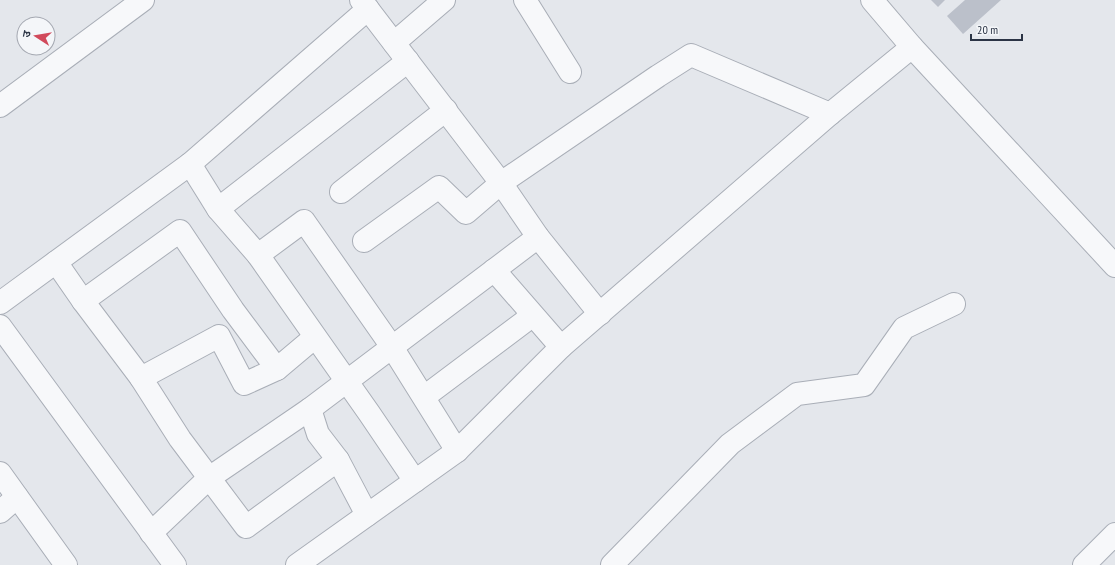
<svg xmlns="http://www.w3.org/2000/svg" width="1115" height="565" viewBox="0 0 1115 565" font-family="'PT Sans Narrow','Noto Sans Devanagari',sans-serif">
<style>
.building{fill:#bbc0ca}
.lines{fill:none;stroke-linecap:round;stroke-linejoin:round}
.minor-casing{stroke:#a9aeb7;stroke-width:24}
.minor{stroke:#f7f8fa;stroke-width:22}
</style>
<rect width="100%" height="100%" fill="#e4e7ec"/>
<g class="building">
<path d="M 931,0 L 945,0 L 938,7 Z"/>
<path d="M 965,0 L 1001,0 L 963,34 L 947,16 Z"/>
</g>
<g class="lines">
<g class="minor-casing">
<g id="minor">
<path d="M 361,0 L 501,183 L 538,237 L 600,314"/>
<path d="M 525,0 L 570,72"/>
<path d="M 872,0 L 912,47 L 1115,266"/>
<path d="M 394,43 L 444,0"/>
<path d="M 0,106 L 143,0"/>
<path d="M 190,164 L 218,209"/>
<path d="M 341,192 L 446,110"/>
<path d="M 364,241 L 439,187 L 466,213 L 501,183 L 658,76 L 691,55 L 830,114"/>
<path d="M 258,255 L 218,209 L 408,61"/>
<path d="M 56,262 L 83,301 L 180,231 L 233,310 L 277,369"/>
<path d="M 494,270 L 561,347"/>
<path d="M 83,301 L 141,378"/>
<path d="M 0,303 L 190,164 L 368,9"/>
<path d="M 0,326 L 175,565"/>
<path d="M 315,337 L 277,369 L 244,384 L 219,336 L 141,378 L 180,439 L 246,527 L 338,460 L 367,515"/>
<path d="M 424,397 L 524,322 L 531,314"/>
<path d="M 310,409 L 538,237"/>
<path d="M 0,473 L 66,565"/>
<path d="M 415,481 L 369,413 L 258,255 L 304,221 L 392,347 L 457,451"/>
<path d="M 0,512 L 17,497"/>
<path d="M 151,533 L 209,478 L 310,409 L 318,434 L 338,460"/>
<path d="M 297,565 L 457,451 L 561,347 L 830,114 L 912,47"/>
<path d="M 612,565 L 730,444 L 797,394 L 864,385 L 904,328 L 954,304"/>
<path d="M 1084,565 L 1115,534"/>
</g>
</g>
<use href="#minor" class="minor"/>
</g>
<g transform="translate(36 36) rotate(282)"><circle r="19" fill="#f4f6f9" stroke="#a4a8b1"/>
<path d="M0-3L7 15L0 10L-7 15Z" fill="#d1495b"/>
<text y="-6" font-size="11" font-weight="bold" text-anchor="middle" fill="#2b3445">उ</text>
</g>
<path d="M971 34v6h51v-6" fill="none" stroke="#2b3445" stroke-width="2"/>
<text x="977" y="34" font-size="12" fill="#2b3445" stroke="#f4f6f9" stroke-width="3" paint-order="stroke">20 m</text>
</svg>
